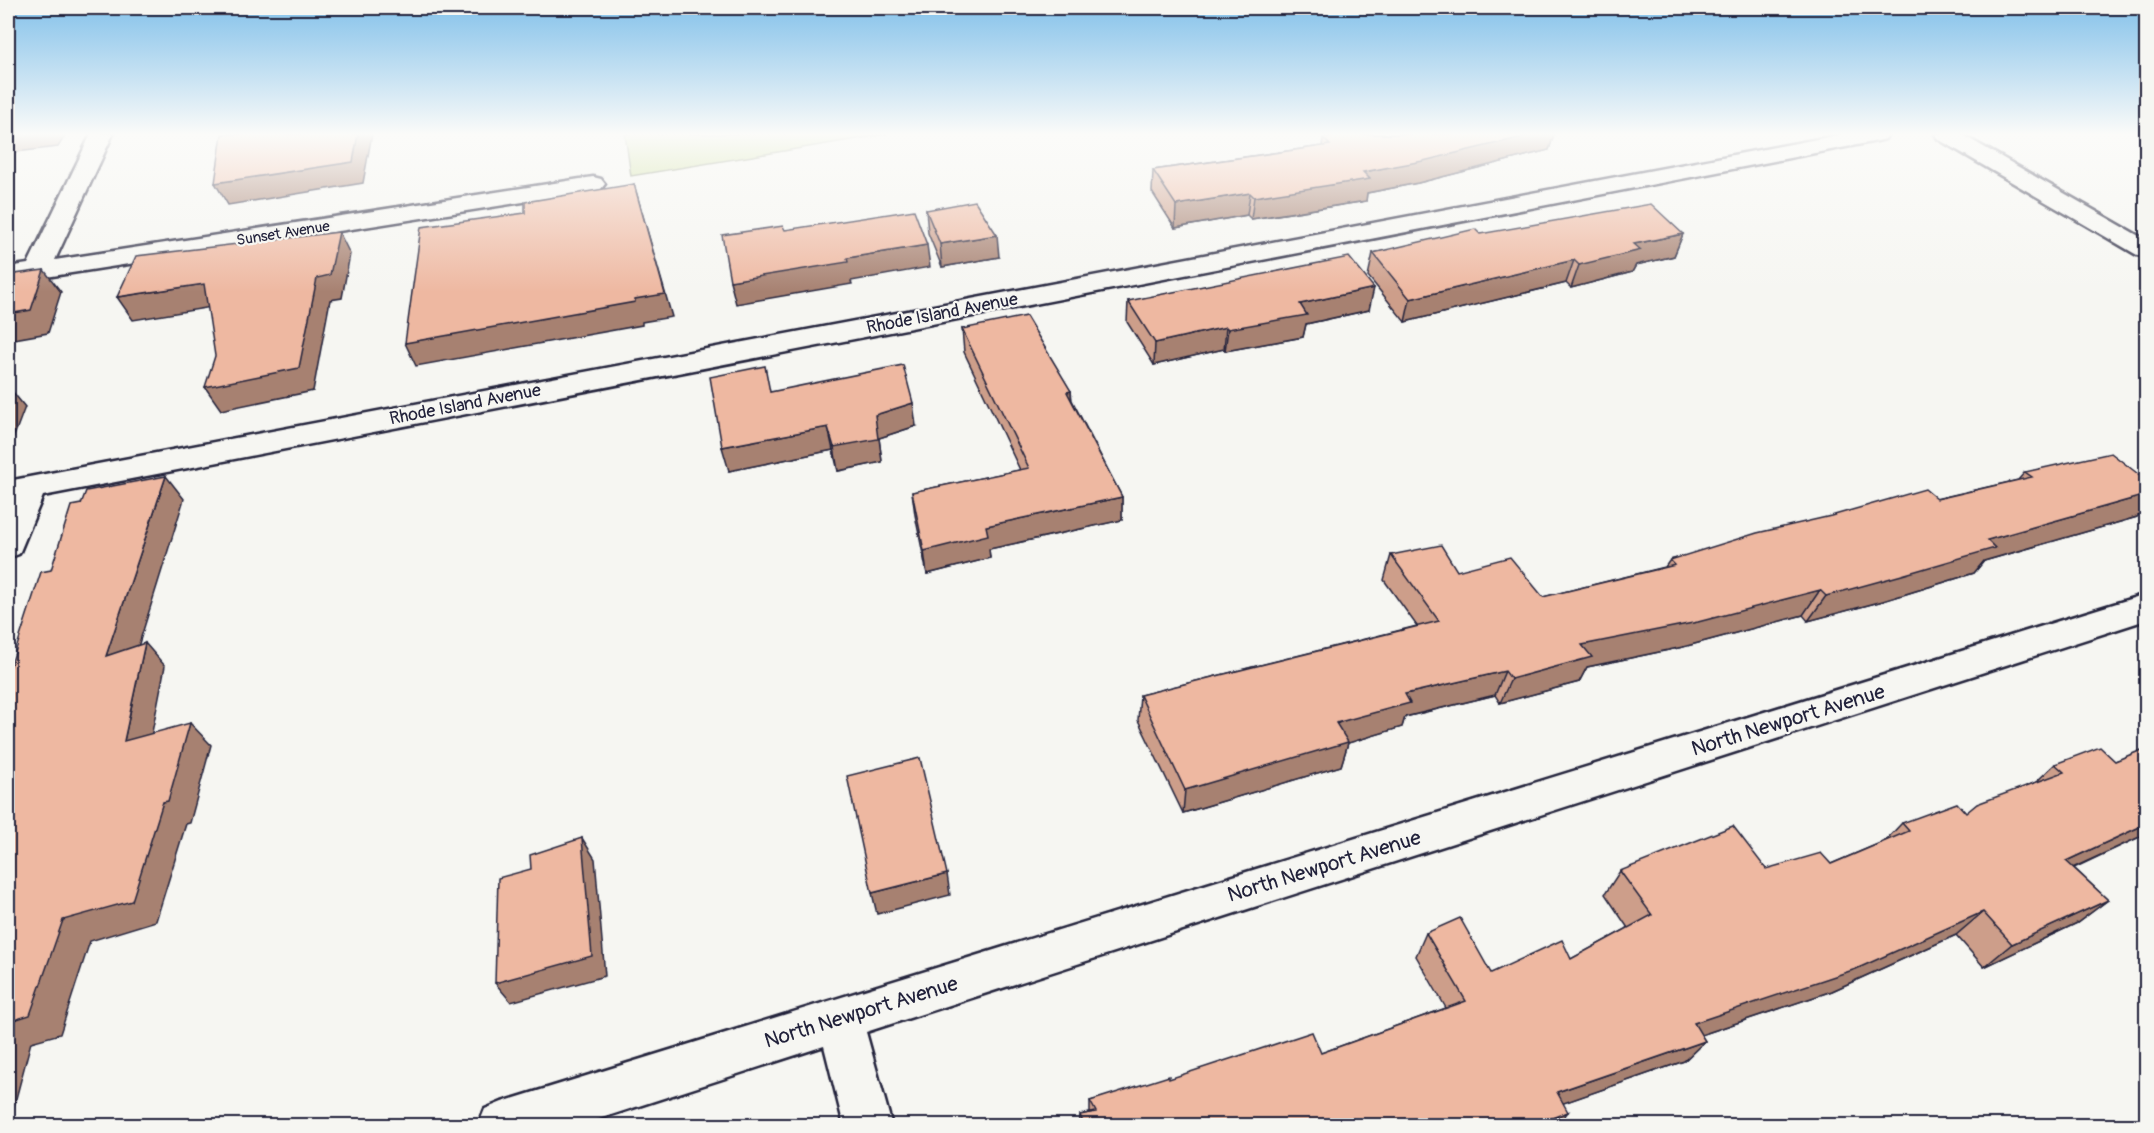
<svg xmlns="http://www.w3.org/2000/svg" width="2154" height="1133" viewBox="0 0 2154 1133" font-family="Pangolin,sans-serif">
<style>
.green{fill:#c7db91;stroke:#747e66;stroke-width:1.5}
.lines{fill:none;stroke-linecap:round;stroke-linejoin:round}
.street-casing{stroke:#22223b;stroke-width:5}
.street{fill:#f6f6f2;fill-rule:evenodd}
.wall{fill:#cd9e8a;stroke:#22223b;stroke-width:1.5}
.shaded-wall{fill:#a78171;stroke:#22223b;stroke-width:1.5}
.building{fill:#eeb8a1;stroke:#22223b;stroke-width:1.5}
.labels{text-anchor:middle;stroke-width:4.5;stroke-linejoin:round;paint-order:stroke}
.far-street-label{font-size:15px;fill:#22223b;stroke:#f6f6f2}
.street-label{font-size:18px;fill:#22223b;stroke:#f6f6f2}
.near-street-label{font-size:21px;fill:#22223b;stroke:#f6f6f2}
</style>
<rect width="100%" height="100%" fill="#f6f6f2"/>
<filter id="ink" filterUnits="userSpaceOnUse"><feTurbulence type="fractalNoise" baseFrequency=".0167" numOctaves="2"/><feDisplacementMap in="SourceGraphic" scale="12" xChannelSelector="R" yChannelSelector="G"/><feConvolveMatrix kernelMatrix="1 2 1 2 8 2 1 2 1" color-interpolation-filters="sRGB"/></filter>
<g filter="url(#ink)">
<path class="green" d="M 625,134 L 887,134 L 631,176 Z"/>
<g class="lines">
<g class="street-casing">
<g id="street">
<path d="M 91,134 L 113,134 L 55,260 L 593,177 L 601,179 L 605,184 L 601,189 L 593,191 L 8,283 L 8,267 L 28,264 Z"/>
<path d="M 1844,134 L 1888,134 L 1885,139 L 1877,141 L 43,496 L 19,554 L 8,558 L 8,481 Z"/>
<path d="M 1935,134 L 1961,134 L 2146,240 L 2146,257 L 2137,255 L 1938,139 Z"/>
<path d="M 2146,594 L 2146,620 L 866,1032 L 892,1126 L 844,1126 L 824,1046 L 577,1126 L 478,1126 L 485,1109 L 502,1102 Z"/>
</g>
</g>
<use href="#street" class="street"/>
</g>
<g class="wall">
<path d="M 1348,134 L 1554,134 L 1549,150 L 1418,183 L 1367,193 L 1366,201 L 1251,219 L 1247,215 L 1175,228 L 1152,192 L 1153,170 L 1322,146 L 1323,138 Z"/>
<path d="M 926,210 L 999,257 L 942,267 L 928,233 Z"/>
<path d="M 1480,234 L 1683,234 L 1674,256 L 1636,265 L 1632,272 L 1571,288 L 1566,283 L 1405,322 L 1368,276 L 1373,253 Z"/>
<path d="M 1128,301 L 1369,310 L 1306,324 L 1303,337 L 1225,351 L 1224,349 L 1154,365 L 1127,322 Z"/>
<path d="M 962,329 L 1071,391 L 1072,400 L 1122,497 L 1122,520 L 989,549 L 990,558 L 927,574 L 915,515 L 912,492 L 1020,470 L 964,352 Z"/>
<path d="M 771,392 L 916,426 L 879,438 L 882,462 L 838,471 L 833,450 L 729,471 Z"/>
<path d="M 2025,472 L 2146,480 L 2146,507 L 2137,517 L 1984,561 L 1974,573 L 1883,601 L 1808,621 L 1803,615 L 1683,647 L 1587,667 L 1579,682 L 1500,703 L 1495,695 L 1405,717 L 1402,727 L 1348,743 L 1341,766 L 1183,813 L 1138,720 L 1140,695 L 1417,626 L 1384,580 L 1391,555 L 1457,571 L 1543,597 L 1665,567 L 1670,560 L 2018,480 Z"/>
<path d="M 2146,751 L 2146,834 L 2074,868 L 2108,900 L 2077,923 L 1984,967 L 1956,935 L 1832,991 L 1701,1035 L 1705,1041 L 1684,1061 L 1563,1103 L 1557,1125 L 1079,1125 L 1080,1115 L 1090,1113 L 1090,1101 L 1169,1079 L 1321,1053 L 1446,1008 L 1416,956 L 1426,933 L 1491,973 L 1571,959 L 1628,928 L 1605,894 L 1620,871 L 1766,869 L 1831,864 L 1885,841 L 1902,823 L 1966,813 L 2036,782 L 2055,764 L 2115,761 Z"/>
</g>
<g class="shaded-wall">
<path d="M 18,134 L 66,134 L 58,147 L 8,153 L 8,135 Z"/>
<path d="M 358,134 L 372,134 L 363,183 L 228,205 L 215,183 Z"/>
<path d="M 1535,134 L 1554,134 L 1549,150 L 1418,183 L 1367,193 L 1366,201 L 1251,219 L 1254,197 Z"/>
<path d="M 634,184 L 672,317 L 642,322 L 642,325 L 416,366 L 405,343 Z"/>
<path d="M 1250,193 L 1247,215 L 1175,228 L 1176,205 Z"/>
<path d="M 339,232 L 350,254 L 342,298 L 330,300 L 313,391 L 221,410 L 205,387 L 317,278 Z"/>
<path d="M 1683,234 L 1674,256 L 1636,265 L 1632,272 L 1571,288 L 1579,265 L 1634,244 Z"/>
<path d="M 997,235 L 999,257 L 942,267 L 940,244 Z"/>
<path d="M 927,245 L 930,267 L 851,281 L 852,284 L 736,304 L 730,281 L 847,258 Z"/>
<path d="M 1574,260 L 1566,283 L 1405,322 L 1410,299 Z"/>
<path d="M 44,270 L 61,292 L 48,333 L 8,340 L 8,314 Z"/>
<path d="M 204,284 L 218,306 L 133,320 L 117,297 Z"/>
<path d="M 1374,288 L 1369,310 L 1306,324 L 1303,337 L 1225,351 L 1228,329 L 1300,304 Z"/>
<path d="M 1226,327 L 1224,349 L 1154,365 L 1155,343 Z"/>
<path d="M 8,386 L 25,407 L 8,452 Z"/>
<path d="M 1071,391 L 1072,414 L 1067,392 Z"/>
<path d="M 913,403 L 916,426 L 879,438 L 882,462 L 838,471 L 834,447 L 875,415 Z"/>
<path d="M 828,427 L 833,450 L 729,471 L 722,447 Z"/>
<path d="M 166,476 L 184,499 L 128,679 L 106,656 Z"/>
<path d="M 2146,495 L 2146,507 L 2137,517 L 1984,561 L 1974,573 L 1883,601 L 1808,621 L 1826,596 L 1987,540 Z"/>
<path d="M 1122,497 L 1122,520 L 989,549 L 990,558 L 927,574 L 924,551 L 986,526 Z"/>
<path d="M 1820,590 L 1803,615 L 1683,647 L 1587,667 L 1579,682 L 1500,703 L 1511,679 L 1582,645 Z"/>
<path d="M 145,643 L 165,666 L 146,763 L 124,741 Z"/>
<path d="M 1505,671 L 1495,695 L 1405,717 L 1402,727 L 1348,743 L 1341,766 L 1183,813 L 1185,790 L 1405,694 Z"/>
<path d="M 190,723 L 211,745 L 190,823 L 186,824 L 156,921 L 90,941 L 60,1034 L 31,1042 L 9,1125 L 8,1125 L 8,1022 L 63,920 L 163,802 Z"/>
<path d="M 2146,824 L 2146,834 L 2038,884 L 2066,861 Z"/>
<path d="M 582,838 L 595,859 L 605,976 L 511,1002 L 495,983 Z"/>
<path d="M 947,874 L 950,895 L 877,914 L 872,893 Z"/>
<path d="M 2108,900 L 2077,923 L 1984,967 L 2012,944 Z"/>
<path d="M 1983,912 L 1956,935 L 1832,991 L 1674,1044 L 1694,1023 Z"/>
<path d="M 1705,1041 L 1684,1061 L 1541,1111 L 1557,1092 Z"/>
<path d="M 1568,1112 L 1557,1125 L 1533,1125 Z"/>
</g>
<g class="building">
<path d="M 222,134 L 358,134 L 353,162 L 215,183 Z"/>
<path d="M 1348,134 L 1535,134 L 1423,161 L 1363,172 L 1370,179 L 1254,197 L 1250,193 L 1176,205 L 1153,170 L 1330,145 L 1323,138 Z"/>
<path d="M 634,184 L 665,294 L 635,299 L 635,302 L 405,343 L 421,227 L 525,213 L 525,202 Z"/>
<path d="M 975,201 L 997,235 L 940,244 L 926,210 Z"/>
<path d="M 1651,204 L 1683,234 L 1634,244 L 1641,250 L 1579,265 L 1574,260 L 1410,299 L 1373,253 L 1475,229 L 1480,234 Z"/>
<path d="M 914,210 L 927,245 L 847,258 L 848,262 L 730,281 L 722,235 L 783,226 L 785,230 Z"/>
<path d="M 339,232 L 330,275 L 317,278 L 299,368 L 205,387 L 215,356 L 204,284 L 117,297 L 136,256 Z"/>
<path d="M 1349,257 L 1374,288 L 1300,304 L 1307,315 L 1228,329 L 1226,327 L 1155,343 L 1128,301 Z"/>
<path d="M 44,270 L 31,310 L 8,314 L 8,275 Z"/>
<path d="M 1026,316 L 1071,391 L 1067,392 L 1122,497 L 986,526 L 988,535 L 924,551 L 912,492 L 1029,468 L 962,329 Z"/>
<path d="M 903,365 L 913,403 L 875,415 L 878,439 L 834,447 L 828,427 L 722,447 L 710,377 L 765,366 L 770,392 Z"/>
<path d="M 2111,453 L 2146,480 L 2146,495 L 1987,540 L 1995,548 L 1902,575 L 1826,596 L 1820,590 L 1698,622 L 1582,645 L 1592,657 L 1511,679 L 1505,671 L 1405,694 L 1410,703 L 1336,723 L 1348,742 L 1185,790 L 1140,695 L 1439,621 L 1391,555 L 1441,545 L 1457,571 L 1510,557 L 1543,597 L 1675,565 L 1670,560 L 1757,533 L 1831,516 L 1925,489 L 1937,499 L 2032,477 L 2025,472 Z"/>
<path d="M 166,476 L 106,656 L 145,643 L 124,741 L 190,723 L 168,801 L 163,802 L 132,901 L 63,920 L 30,1015 L 8,1022 L 8,674 L 41,572 L 51,570 L 71,506 L 81,504 L 86,491 Z"/>
<path d="M 2100,747 L 2115,761 L 2144,749 L 2146,751 L 2146,824 L 2066,861 L 2108,900 L 2012,944 L 1983,912 L 1856,969 L 1694,1023 L 1705,1041 L 1557,1092 L 1568,1112 L 1533,1125 L 1084,1125 L 1080,1115 L 1096,1112 L 1090,1101 L 1169,1076 L 1169,1079 L 1312,1032 L 1321,1053 L 1466,1001 L 1426,933 L 1460,918 L 1491,973 L 1562,940 L 1571,959 L 1652,915 L 1620,871 L 1733,826 L 1766,869 L 1821,853 L 1831,864 L 1909,831 L 1902,823 L 1957,803 L 1966,813 L 1977,804 L 2064,772 L 2055,764 Z"/>
<path d="M 920,758 L 947,874 L 872,893 L 847,776 Z"/>
<path d="M 582,838 L 592,956 L 495,983 L 498,878 L 531,869 L 530,855 Z"/>
<path d="M 2146,1122 L 2146,1125 L 2137,1125 Z"/>
</g>
</g>
<linearGradient id="sky" x2="0" y2="1"><stop stop-color="#83c1ea"/><stop offset="0.46" stop-color="#fbfbf9"/><stop offset="1" stop-color="#fbfbf9" stop-opacity="0"/></linearGradient>
<rect width="2154" height="292" fill="url(#sky)"/>
<g class="labels">
<g class="far-street-label">
<text transform="translate(283 233) rotate(-9)" y="5">Sunset Avenue</text>
</g>
<g class="street-label">
<text transform="translate(942 313) rotate(-11)" y="6">Rhode Island Avenue</text>
<text transform="translate(465 404) rotate(-11)" y="6">Rhode Island Avenue</text>
</g>
<g class="near-street-label">
<text transform="translate(1788 720) rotate(-17)" y="7">North Newport Avenue</text>
<text transform="translate(1324 866) rotate(-17)" y="7">North Newport Avenue</text>
<text transform="translate(861 1012) rotate(-17)" y="7">North Newport Avenue</text>
</g>
</g>
<rect width="2154" height="1133" fill="none" stroke="#f6f6f2" stroke-width="30"/>
<rect x="15" y="15" width="2124" height="1103" fill="none" stroke="#22223b" stroke-width="2" filter="url(#ink)"/>
</svg>
